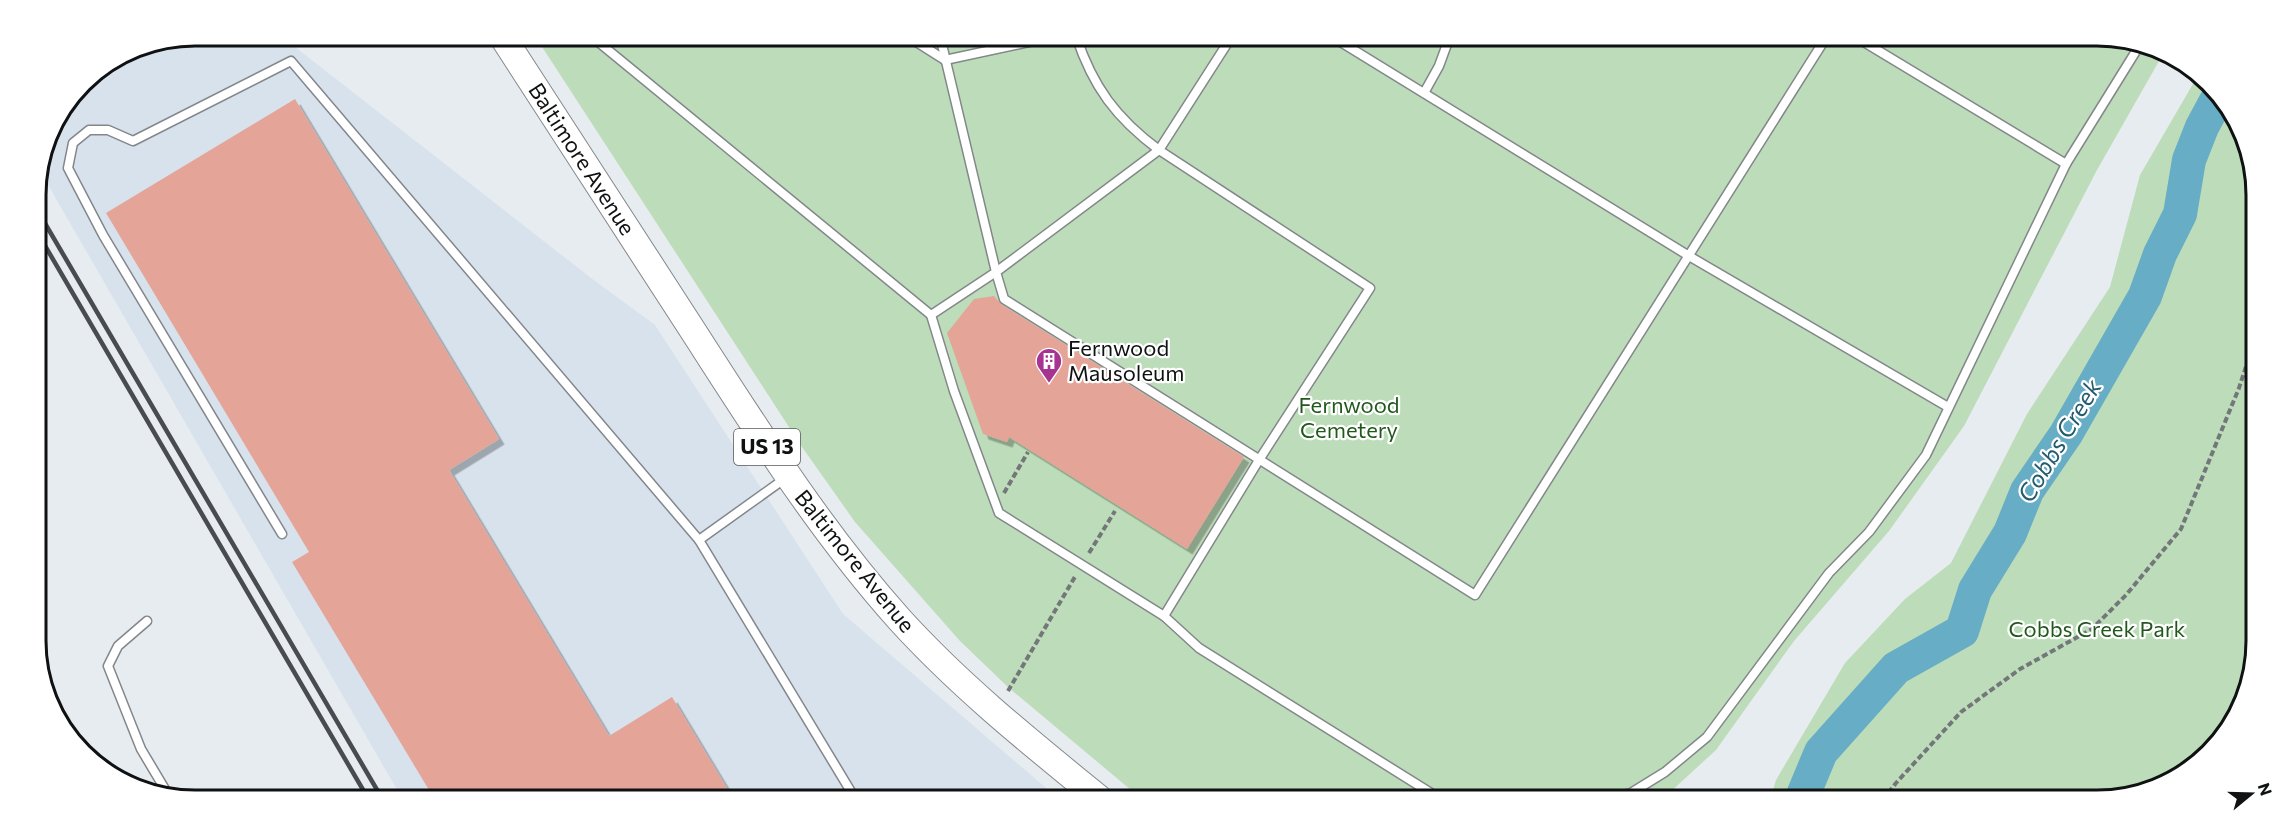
<svg xmlns="http://www.w3.org/2000/svg" width="2293" height="836" viewBox="0 0 2293 836" font-family="Commissioner,sans-serif">
<style>
.built{fill:#d7e2ec}
.green{fill:#bddcb9}
.lines{fill:none;stroke-linecap:round;stroke-linejoin:round}
.river{stroke:#67adc6;stroke-width:34}
.building{fill:#e5a498;filter:url(#shadow)}
.lane-casing{stroke:#83878b;stroke-width:11}
.primary-casing{stroke:#83878b;stroke-width:28}
.path{stroke:#737779;stroke-width:4;stroke-dasharray:6 3;stroke-linecap:butt}
.lane{stroke:#fff;stroke-width:8}
.primary{stroke:#fff;stroke-width:26}
.rail{stroke:#494c4e;stroke-width:4.5}
.labels{text-anchor:middle;stroke-width:4.5;stroke-linejoin:round;paint-order:stroke}
.shield{fill:#fff;stroke:#575859;stroke-width:1.5}
.shield-label{font-size:21px;font-weight:bold;fill:#0f1112}
.street-label{font-size:22px;fill:#0f1112;stroke:#fff}
.poi-label{font-size:22px;fill:#0f1112;stroke:#fff;text-anchor:start}
.park-label{font-size:22px;fill:#21591c;stroke:#fff}
.water-label{font-size:24px;font-style:italic;fill:#235c6e;stroke:#fff}
.rim{fill:none;stroke:#0f1112;stroke-width:3}
</style>
<defs>
<filter id="shadow"><feDropShadow dx="5.5" dy="5.5" stdDeviation="0" flood-color="#0004"/></filter>
</defs>
<rect width="100%" height="100%" fill="#e7ecf0"/>
<path class="built" d="M 195,36 L 281,36 L 591,278 L 655,325 L 843,614 L 1060,800 L 403,800 L 40,171 L 53,124 L 90,76 L 135,48 Z"/>
<g class="green">
<path d="M 535,36 L 2098,36 L 2149,44 L 2163,54 L 2097,170 L 1964,426 L 1889,531 L 1794,641 L 1716,750 L 1668,794 L 1650,800 L 1143,800 L 1009,688 L 960,641 L 855,522 L 802,447 Z"/>
<path d="M 2197,77 L 2218,90 L 2256,174 L 2257,641 L 2249,692 L 2195,767 L 2108,800 L 1770,800 L 1776,780 L 1845,663 L 1905,599 L 1951,563 L 2027,414 L 2110,287 L 2140,175 Z"/>
</g>
<g class="lines">
<path class="river" d="M 1801,800 L 1821,752 L 1896,668 L 1962,631 L 1975,590 L 2010,533 L 2027,491 L 2066,434 L 2145,296 L 2160,254 L 2180,214 L 2189,160 L 2202,127 L 2216,101 L 2221,99"/>
</g>
<g class="building">
<path d="M 295,99 L 499,439 L 449,470 L 609,736 L 672,697 L 734,800 L 435,800 L 292,562 L 309,552 L 106,213 Z"/>
<path d="M 994,296 L 1001,304 L 1244,457 L 1187,549 L 1009,437 L 1007,442 L 983,434 L 947,333 L 974,299 Z"/>
</g>
<g class="lines">
<g class="lane-casing">
<g id="lane">
<path d="M 591,36 L 931,315 L 996,272 L 940,36"/>
<path d="M 907,36 L 945,60 L 1057,36"/>
<path d="M 1076,36 C 1093,87 1116,118 1159,150 L 1232,36"/>
<path d="M 1331,36 L 1689,256 L 1948,407"/>
<path d="M 1854,36 L 2066,164"/>
<path d="M 1424,93 L 1439,66 L 1450,36"/>
<path d="M 931,315 L 954,391 L 999,513 L 1164,616 L 1259,460 L 1370,288 L 1159,150 L 996,272 L 1004,299 L 1475,595 L 1827,36"/>
<path d="M 787,477 L 699,540 L 856,800"/>
<path d="M 282,534 L 103,235 L 68,168 L 73,143 L 89,130 L 108,130 L 133,141 L 291,61 L 699,540"/>
<path d="M 1164,616 L 1199,648 L 1442,800"/>
<path d="M 147,621 L 118,646 L 108,666 L 141,749 L 169,796"/>
<path d="M 1599,800 L 1631,793 L 1665,772 L 1707,737 L 1829,573 L 1869,532 L 1926,455 L 2066,164 L 2141,43"/>
</g>
</g>
<g class="primary-casing">
<path id="primary" d="M 502,36 C 567,136 632,237 697,337 C 760,435 822,533 900,620 C 961,687 1031,743 1101,800"/>
</g>
<g class="path">
<path d="M 1004,493 L 1028,452"/>
<path d="M 1089,553 L 1115,511"/>
<path d="M 1008,691 L 1076,575"/>
<path d="M 1883,800 L 1896,783 L 1961,712 L 2020,669 L 2092,629 L 2126,595 L 2181,529 L 2239,388 L 2256,336"/>
</g>
<use href="#lane" class="lane"/>
<use href="#primary" class="primary"/>
<g class="rail">
<path d="M 36,208 L 383,800"/>
<path d="M 37,232 L 369,800"/>
</g>
</g>
<defs>
<g id="building-pin" transform="scale(1.35)"><path d="M0 17L-7.5 6A9.5 9.5 0 1 1 7.5 6Z" fill="#a63490" stroke="#fff"/><path d="M-4-6H4V6H1V3H-1V6H-4ZM-2.5-4.3h1.7v1.8h-1.7ZM.8-4.3h1.7v1.8H.8ZM-2.5-1h1.7V.8h-1.7ZM.8-1h1.7V.8H.8Z" fill="#fff"/></g>
</defs>
<g fill-rule="evenodd">
<use href="#building-pin" x="1049" y="361"/>
</g>
<g class="labels">
<rect class="shield" x="734" y="429" width="66" height="36" rx="4.5"/>
<g class="shield-label">
<text x="767" y="454">US 13</text>
</g>
<g class="street-label">
<text transform="translate(582 159) rotate(57)" y="8">Baltimore Avenue</text>
<text transform="translate(855 561) rotate(51)" y="8">Baltimore Avenue</text>
</g>
<g class="poi-label">
<text x="1068" y="356">Fernwood<tspan x="1068" dy="25">Mausoleum</tspan></text>
</g>
<g class="park-label">
<text x="1349" y="413">Fernwood<tspan x="1349" dy="25">Cemetery</tspan></text>
<text x="2097" y="637">Cobbs Creek Park</text>
</g>
<g class="water-label">
<text transform="translate(2060 441) rotate(-59)" y="8">Cobbs Creek</text>
</g>
</g>
<path d="M0 0H2293V836H0ZM195 46H2097A149 149 0 0 1 2246 195V641A149 149 0 0 1 2097 790H195A149 149 0 0 1 46 641V195A149 149 0 0 1 195 46Z" fill="#fff" fill-rule="evenodd"/>
<path class="rim" d="M195 46H2097A149 149 0 0 1 2246 195V641A149 149 0 0 1 2097 790H195A149 149 0 0 1 46 641V195A149 149 0 0 1 195 46Z"/>
<g transform="translate(2251 794) rotate(71)" stroke="#ffffff" stroke-width="4.5" paint-order="stroke">
<path d="M0-4.5L10 22L0 15L-10 22Z" fill="#0f1112"/>
<text y="-9" font-size="16" font-weight="bold" text-anchor="middle" fill="#0f1112">N</text>
</g>
</svg>
